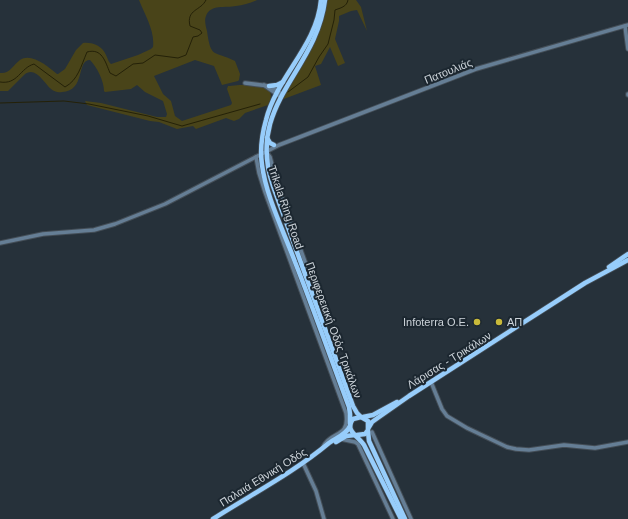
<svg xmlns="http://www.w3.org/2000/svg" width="628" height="519" viewBox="0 0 628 519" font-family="Arial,sans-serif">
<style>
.grass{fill:#494419}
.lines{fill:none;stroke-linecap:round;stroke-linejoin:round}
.stream{stroke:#242108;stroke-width:1}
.minor-casing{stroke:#444e57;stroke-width:5.5}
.major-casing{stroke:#444e57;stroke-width:6}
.minor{stroke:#657e95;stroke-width:3.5}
.major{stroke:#97cdfb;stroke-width:4.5}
.poi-dot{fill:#c9ba3a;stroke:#1c2730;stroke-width:1.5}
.labels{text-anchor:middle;stroke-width:4;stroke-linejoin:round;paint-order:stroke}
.street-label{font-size:11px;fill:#ccd3d9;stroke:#1c2730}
.poi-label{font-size:11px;fill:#ccd3d9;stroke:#1c2730;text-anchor:end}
</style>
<rect width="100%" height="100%" fill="#26313a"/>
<g class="grass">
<path d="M 139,0 L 257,0 C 250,3 243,5 236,6 C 226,8 210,4 206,16 C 204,20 206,27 207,31 C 211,60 214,50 235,61 L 240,74 L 239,80 L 238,81 L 222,85 L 214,66 L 195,60 L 154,76 L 163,94 L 171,101 L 175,116 L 182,121 L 231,105 L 232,103 L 227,89 L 228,86 C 241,85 282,79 268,105 L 245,113 L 239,119 L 234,121 L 226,118 L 196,129 L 193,126 L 177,129 L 159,122 L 150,121 L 87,105 L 85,101 L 101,103 L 157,117 L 166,117 L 167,114 L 163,101 L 145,92 L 137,85 L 131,89 L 105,92 L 104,91 C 104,81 97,67 90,60 C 76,60 86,91 62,92 C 59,93 53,91 51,89 C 44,83 35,65 24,75 L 8,91 L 0,91 L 0,73 C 10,74 13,65 20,60 C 31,52 49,67 57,74 L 58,74 L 65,69 L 76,50 L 83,43 C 93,42 102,46 106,55 C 108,59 108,61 111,64 L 138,55 L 151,49 L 153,47 C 155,31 145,15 139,0 Z"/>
<path d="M 327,0 L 356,0 L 361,7 L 367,31 L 357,10 L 351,11 L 339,16 L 339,21 L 335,39 L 345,63 L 338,66 L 330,47 L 321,64 L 315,66 L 321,85 L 281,100 C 300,67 323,38 327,0 Z"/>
</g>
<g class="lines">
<g class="stream">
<path d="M 0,82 C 18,85 20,68 34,64 L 65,87 C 78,80 81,66 87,52 C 102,48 105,61 110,73 L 116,76 L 133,64 L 143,63 L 155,55 L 178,58 L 186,55 L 193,37 L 198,36 L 202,33 L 200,30 L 190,26 C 186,9 201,11 206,0"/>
<path d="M 288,92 L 308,77 L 319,57 L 328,44 L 334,20 L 335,10 C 340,8 347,7 348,0"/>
<path d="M 0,103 L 64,101 L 89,104 L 148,116 L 182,126 L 260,104"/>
</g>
<g class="minor-casing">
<g id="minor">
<path d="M 625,26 L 628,49"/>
<path d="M 245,83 L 269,86 L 282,94"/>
<path d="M 264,85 L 281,97"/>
<path d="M 628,95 L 628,94"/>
<path d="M 267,153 L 270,157 L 277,184 L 308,270 L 309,272 L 305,275"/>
<path d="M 256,157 L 259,173 L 265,192 L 346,413 C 350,439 331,430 323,447"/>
<path d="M 0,243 L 43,234 L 94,230 L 115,224 L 165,204 L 279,145 L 476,69 L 628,25"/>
<path d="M 431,382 L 442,409 L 447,416 L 467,428 L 507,447 L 516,449 L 529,450 L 564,445 L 595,448 L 628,442"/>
<path d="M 372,432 L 411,519"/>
<path d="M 341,439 L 355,442 L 358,444 L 393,519"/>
<path d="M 303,463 L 316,491 L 324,519"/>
</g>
</g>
<g class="major-casing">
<g id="major">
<path d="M 321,0 C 317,46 277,76 266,120 C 262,134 260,151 262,165 C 266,196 284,232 295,262 C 314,310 331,359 349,407 L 350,414 L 350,424"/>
<path d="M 325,0 C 316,73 245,104 273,186 L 353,406 L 357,413 L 361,417"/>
<path d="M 269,86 L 277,85 L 283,82"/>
<path d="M 267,138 L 270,143 L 274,145"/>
<path d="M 609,267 L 628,254"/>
<path d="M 363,417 L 373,415 L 397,402"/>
<path d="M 369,427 L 372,422 L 379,417 L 409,396 L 585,283 L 628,260"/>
<path d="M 368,431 L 369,441 L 405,519"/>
<path d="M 357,435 L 365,434 L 368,430 L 368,421 L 361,417 L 353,419 C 344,430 358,436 364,445 L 401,519"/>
<path d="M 336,442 L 346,436 L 355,435"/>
<path d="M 213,519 C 252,494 293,473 329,443 C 336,438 346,435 350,426"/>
</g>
</g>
<use href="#minor" class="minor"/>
<use href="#major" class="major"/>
</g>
<g class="poi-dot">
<circle cx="477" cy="322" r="4"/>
<circle cx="499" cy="322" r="4"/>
</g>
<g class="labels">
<g class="street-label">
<text transform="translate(448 71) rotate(-22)" y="4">Πατουλιάς</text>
<text transform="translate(286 207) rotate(71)" y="4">Trikala Ring Road</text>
<text transform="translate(334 330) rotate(70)" y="4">Περιφερειακή Οδός Τρικάλων</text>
<text transform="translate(449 360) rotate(-32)" y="4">Λάρισας - Τρικάλων</text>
<text transform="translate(263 477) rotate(-32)" y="4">Παλαιά Εθνική Οδός</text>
</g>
<g class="poi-label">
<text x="469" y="326">Infoterra Ο.Ε.</text>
<text x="507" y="326" text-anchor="start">ΑΠ</text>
</g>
</g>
</svg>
